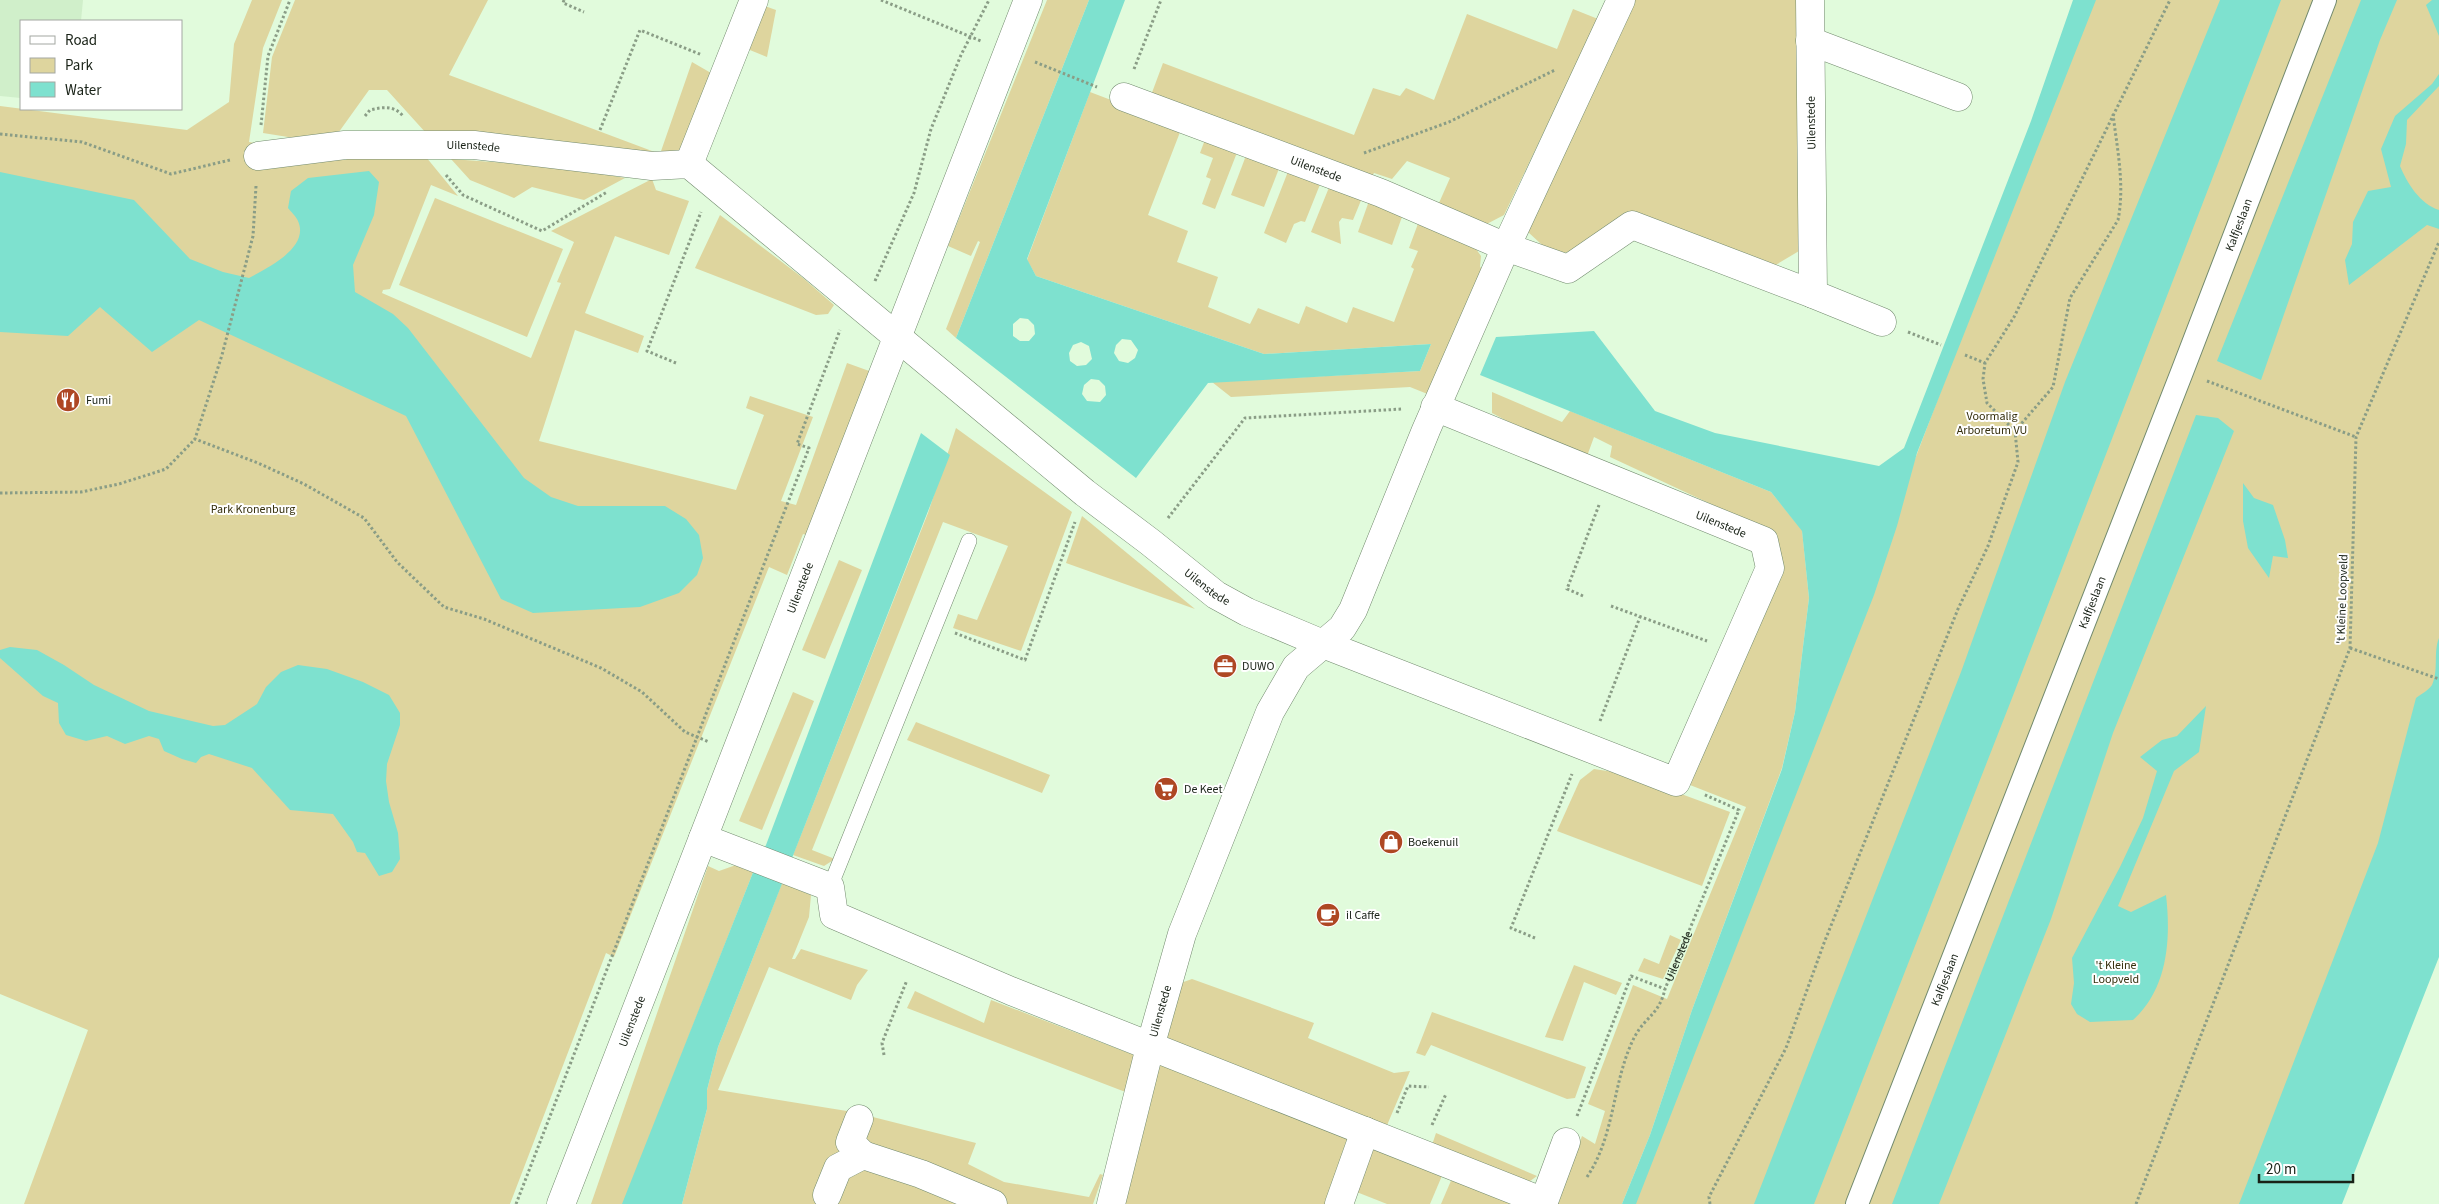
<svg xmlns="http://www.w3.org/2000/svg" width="2439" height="1204" viewBox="0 0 2439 1204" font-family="'Source Sans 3',sans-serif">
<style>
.built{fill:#d0efca}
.green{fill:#ded59e}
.water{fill:#7ee1cf;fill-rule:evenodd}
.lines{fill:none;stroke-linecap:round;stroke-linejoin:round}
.service-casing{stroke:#728a6e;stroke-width:16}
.pedestrian-casing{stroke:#728a6e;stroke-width:24}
.minor-casing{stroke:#728a6e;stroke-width:29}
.path{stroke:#8a9d86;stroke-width:3;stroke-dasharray:2.5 2.5;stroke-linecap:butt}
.service{stroke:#fff;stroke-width:15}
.pedestrian{stroke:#fff;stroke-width:22}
.minor{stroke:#fff;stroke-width:28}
.labels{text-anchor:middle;stroke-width:4;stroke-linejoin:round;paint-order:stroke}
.street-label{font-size:12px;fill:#192217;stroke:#fff}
.poi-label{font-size:12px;fill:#192217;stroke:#fff;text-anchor:start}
.park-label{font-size:12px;fill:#352f0d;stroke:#fff}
</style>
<rect width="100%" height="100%" fill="#e1fbdc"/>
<path class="built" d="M 0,0 L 83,0 L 81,21 L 21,21 L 21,98 L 0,96 Z"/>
<g class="green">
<path d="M 252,0 L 282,0 L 263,48 L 249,142 L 346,160 L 350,154 L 426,157 L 458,196 L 431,185 L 390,289 L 383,290 L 382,293 L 531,358 L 561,283 L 557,282 L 574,242 L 551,231 L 652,179 L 656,190 L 689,201 L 669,255 L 615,236 L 585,313 L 644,336 L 638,353 L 575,330 L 539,441 L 736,490 L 764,415 L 746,408 L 750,396 L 813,417 L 781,501 L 796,505 L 847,363 L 872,372 L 806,535 L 803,534 L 787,575 L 769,567 L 614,957 L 606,953 L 510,1204 L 24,1204 L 88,1030 L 0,994 L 0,106 L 187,130 L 229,102 L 234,44 Z"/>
<path d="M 295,0 L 488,0 L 449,75 L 660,154 L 692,62 L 711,73 L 681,156 L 426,133 L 387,90 L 369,90 L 336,136 L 313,141 L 263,133 L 272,57 Z"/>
<path d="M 1047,0 L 1089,0 L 956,338 L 946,329 L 980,242 L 978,241 L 971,256 L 948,246 Z"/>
<path d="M 1635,0 L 1800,0 L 1804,248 L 1774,266 L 1629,212 L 1583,249 L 1553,255 L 1528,232 Z"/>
<path d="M 2090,0 L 2222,0 L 1757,1204 L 1631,1204 Z"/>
<path d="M 2277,0 L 2439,0 L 2439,684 L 2244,1204 L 1809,1204 Z"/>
<path d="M 759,4 L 776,10 L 767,57 L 740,46 Z"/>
<path d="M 1573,9 L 1598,19 L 1504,215 L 1481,227 L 1435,212 L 1450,178 L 1407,161 L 1392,179 L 1374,173 L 1367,184 L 1150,98 L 1163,63 L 1354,135 L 1373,88 L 1400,96 L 1406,88 L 1434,100 L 1467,14 L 1557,49 Z"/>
<path d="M 1090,92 L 1182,127 L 1148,215 L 1188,231 L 1177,262 L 1218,277 L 1208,307 L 1250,324 L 1258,308 L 1299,324 L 1306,306 L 1347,323 L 1353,307 L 1394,322 L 1414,269 L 1411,267 L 1418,251 L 1409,248 L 1419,221 L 1476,249 L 1481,256 L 1480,267 L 1483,269 L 1430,395 L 1410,387 L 1231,397 L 1212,382 L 1420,371 L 1431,344 L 1264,354 L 1036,276 L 1027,260 Z"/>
<path d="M 1206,137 L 1238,150 L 1215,209 L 1202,204 L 1211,179 L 1206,177 L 1213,158 L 1200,153 Z"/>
<path d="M 1247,153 L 1280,166 L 1264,207 L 1231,195 Z"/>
<path d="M 451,159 L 565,167 L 625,178 L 584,200 L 532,187 L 514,198 L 470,180 Z"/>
<path d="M 1289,169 L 1321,182 L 1305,222 L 1301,221 L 1294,224 L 1286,243 L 1264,233 Z"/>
<path d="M 1330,185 L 1362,198 L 1353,220 L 1342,218 L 1339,222 L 1341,244 L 1311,232 Z"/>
<path d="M 435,198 L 563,249 L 527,337 L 399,285 Z"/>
<path d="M 1369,201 L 1403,214 L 1392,245 L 1358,232 Z"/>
<path d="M 720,215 L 803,278 L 834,305 L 828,314 L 816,315 L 695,268 Z"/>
<path d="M 1492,392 L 1562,422 L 1570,411 L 1771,492 L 1802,530 L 1809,598 L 1795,712 L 1782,768 L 1692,1010 L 1650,1135 L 1622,1204 L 1558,1204 L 1582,1136 L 1595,1144 L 1605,1111 L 1588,1104 L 1633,985 L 1667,999 L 1746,807 L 1690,785 L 1776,567 L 1771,532 L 1610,457 L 1612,446 L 1594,437 L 1586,459 L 1548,443 L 1492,413 Z"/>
<path d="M 956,428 L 1072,512 L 1021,651 L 953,628 L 958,614 L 977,620 L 1008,546 L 943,522 L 812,850 L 835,859 L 824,866 L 793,855 L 928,513 Z"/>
<path d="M 1082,516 L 1195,609 L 1066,563 Z"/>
<path d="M 839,560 L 862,570 L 825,659 L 802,650 Z"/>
<path d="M 793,692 L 814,701 L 762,830 L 739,821 Z"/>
<path d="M 916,722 L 1050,775 L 1042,793 L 907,740 Z"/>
<path d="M 1594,769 L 1627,774 L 1730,812 L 1702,886 L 1557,831 L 1580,780 Z"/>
<path d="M 736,865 L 754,870 L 623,1204 L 591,1204 L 708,866 L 719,871 Z"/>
<path d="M 782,883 L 811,895 L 809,917 L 792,959 L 795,959 L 801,949 L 868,970 L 857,985 L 851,1000 L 769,967 L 718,1090 L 853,1112 L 976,1143 L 968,1164 L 1004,1182 L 1089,1197 L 1100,1174 L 1103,1175 L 1093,1204 L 682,1204 L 707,1109 L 707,1090 L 718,1047 Z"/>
<path d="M 1670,935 L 1681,940 L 1663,979 L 1638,971 L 1644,958 L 1659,964 Z"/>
<path d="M 1574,965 L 1622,983 L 1616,995 L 1584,982 L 1563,1041 L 1545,1037 Z"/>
<path d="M 1192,979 L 1314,1023 L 1308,1038 L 1394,1073 L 1410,1071 L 1385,1130 L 1170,1046 L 1166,1031 L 1178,984 Z"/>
<path d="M 915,991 L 984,1023 L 991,1000 L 1134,1055 L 1128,1093 L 907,1008 Z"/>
<path d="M 1432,1012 L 1586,1067 L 1575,1098 L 1567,1099 L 1431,1045 L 1425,1056 L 1416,1053 Z"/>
<path d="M 1160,1061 L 1345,1130 L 1349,1145 L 1327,1204 L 1121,1204 Z"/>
<path d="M 1436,1133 L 1537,1176 L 1526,1184 L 1431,1148 Z"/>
<path d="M 1366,1147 L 1444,1171 L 1430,1204 L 1387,1204 L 1349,1189 Z"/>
<path d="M 1453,1176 L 1517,1204 L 1441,1204 Z"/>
</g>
<g class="water">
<path d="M 1089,0 L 1125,0 L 1027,259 L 1036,276 L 1264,354 L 1431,344 L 1420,371 L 1208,383 L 1136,478 L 956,338 ZM 1020,318 L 1028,319 L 1034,325 L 1035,334 L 1029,341 L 1020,341 L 1013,336 L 1013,324 ZM 1122,339 L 1131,340 L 1138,350 L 1135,358 L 1128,363 L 1119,361 L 1114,353 L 1116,345 ZM 1081,342 L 1089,346 L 1092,359 L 1086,365 L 1077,366 L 1070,361 L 1069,353 L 1073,345 ZM 1091,379 L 1099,380 L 1105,386 L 1106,395 L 1100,402 L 1087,401 L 1082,394 L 1084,385 Z"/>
<path d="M 2073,0 L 2096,0 L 1917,453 L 1897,526 L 1874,595 L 1636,1204 L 1622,1204 L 1650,1135 L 1692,1010 L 1782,769 L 1795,712 L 1809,598 L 1802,531 L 1771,492 L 1480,375 L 1496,337 L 1594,331 L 1655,411 L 1715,433 L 1879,466 L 1904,448 L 2031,121 Z"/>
<path d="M 2220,0 L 2281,0 L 2014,693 L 1814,1204 L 1754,1204 L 1961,672 L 2065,382 Z"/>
<path d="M 2361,0 L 2397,0 L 2380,40 L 2261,380 L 2217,361 Z"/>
<path d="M 2432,0 L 2439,0 L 2439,36 L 2426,5 Z"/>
<path d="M 2439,74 L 2439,86 L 2407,120 L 2406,144 L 2400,166 C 2407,183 2420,204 2439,210 L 2439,229 L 2427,225 L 2349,285 L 2345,260 L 2352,244 L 2353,222 L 2368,191 L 2391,187 L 2381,149 L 2395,116 L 2432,84 Z"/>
<path d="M 369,171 L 379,182 L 374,215 L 353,265 L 355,292 L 393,314 L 408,328 L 524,478 L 551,497 L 578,506 L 665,506 L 686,519 L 699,535 L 703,558 L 697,575 L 679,593 L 640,607 L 533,613 L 501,599 L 406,416 L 199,320 L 152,352 L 100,307 L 68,336 L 0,332 L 0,172 L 134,200 L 190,259 L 223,272 L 249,278 C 267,268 310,248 298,221 C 296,216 291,212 288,208 L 291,191 L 308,178 Z"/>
<path d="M 2196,415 L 2218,418 L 2234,431 L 2113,733 L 2051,919 L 1939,1204 L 1892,1204 Z"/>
<path d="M 921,433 L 950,455 L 718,1047 L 707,1090 L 707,1109 L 682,1204 L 622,1204 L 754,870 L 766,845 Z"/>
<path d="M 2243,483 L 2254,498 L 2273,505 L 2285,540 L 2288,558 L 2273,556 L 2269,578 L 2248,548 L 2243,521 Z"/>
<path d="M 2439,638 L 2439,957 L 2342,1204 L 2239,1204 L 2378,843 L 2416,698 C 2421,694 2429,690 2432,685 C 2439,670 2433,652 2439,638 Z"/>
<path d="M 10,647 L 37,650 L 64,665 L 94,685 L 149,711 L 213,726 L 225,725 L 257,704 L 266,687 L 281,672 L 298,665 L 327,669 L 363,682 L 389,695 L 400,713 L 400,725 L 387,764 L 386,781 L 389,802 L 398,833 L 400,859 L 392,872 L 379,876 L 365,853 L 357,852 L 353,842 L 333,814 L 290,810 L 252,768 L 209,754 L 201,757 L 196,763 L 182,759 L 164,751 L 159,739 L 149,736 L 125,744 L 107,736 L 86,741 L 66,735 L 59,723 L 58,703 L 43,696 L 0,658 L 0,650 Z"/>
<path d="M 2206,706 L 2199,752 L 2174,771 L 2118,906 L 2131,912 L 2166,895 C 2171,939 2168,988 2133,1020 L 2090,1022 L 2077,1014 L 2071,1004 L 2074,983 L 2072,958 L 2120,867 L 2143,818 L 2157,771 L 2140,757 L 2162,740 L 2177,736 Z"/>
</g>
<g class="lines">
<g class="service-casing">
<path id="service" d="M 830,887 L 969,541"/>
</g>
<g class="pedestrian-casing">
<g id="pedestrian">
<path id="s2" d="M 1857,1204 L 2182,372 L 2325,0"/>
</g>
</g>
<g class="minor-casing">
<g id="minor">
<path d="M 1810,41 L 1958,97"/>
<path id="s3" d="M 1124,97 L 1381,193 L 1506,247 L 1568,269 L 1632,225 L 1813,294 L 1810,0"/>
<path id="s4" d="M 258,156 L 345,145 L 474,145 L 652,166 L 689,164 L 1085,493 L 1150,542 L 1216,595 L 1247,612 L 1323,644 L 1676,782 L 1770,568 L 1764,541 L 1435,407"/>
<path d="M 689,164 L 754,0"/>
<path d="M 1813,294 L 1882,322"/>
<path d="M 703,838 L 830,887 L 834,915 L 1011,991 L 1544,1202"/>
<path d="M 859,1119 L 850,1142 L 863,1155"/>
<path d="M 827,1195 L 838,1168 L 863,1155 L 921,1174 L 993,1204"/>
<path id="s5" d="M 561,1204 L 1028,0"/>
<path id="s6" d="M 1111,1204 L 1150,1047 L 1182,934 L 1270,712 L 1296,667 L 1342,628 L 1353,610 L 1426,430 L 1506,247 L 1621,0"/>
<path d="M 1339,1204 L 1365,1131"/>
<path d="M 1543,1204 L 1566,1142"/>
</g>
</g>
<g class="path">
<path d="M 564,0 L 563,3 L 584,12"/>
<path d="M 881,0 L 981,41"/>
<path d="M 1035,62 L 1097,87"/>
<path d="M 1134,69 L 1161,0"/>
<path d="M 365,116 L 370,110 C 382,107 394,105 403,116"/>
<path d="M 261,125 L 268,56 L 290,0"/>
<path d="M 600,130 L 640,30 L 702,55"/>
<path d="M 0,134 L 82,142 L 171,174 L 230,160"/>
<path d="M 1364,153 L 1449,122 L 1555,70"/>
<path d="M 446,175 L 463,195 L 542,231 L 607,192"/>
<path d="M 256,186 L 253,236 L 222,355 L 195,439 L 258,463 L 304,484 L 364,518 L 397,562 L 444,607 L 484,619 L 601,668 L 642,692 L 685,732 L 709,742"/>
<path d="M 875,281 L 914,193 L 931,129 L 961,55 L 989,0"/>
<path d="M 1908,332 L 1941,345"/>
<path d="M 1965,355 L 1985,363"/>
<path d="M 676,363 L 647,351 L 701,212"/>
<path d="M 2207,381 L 2356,437"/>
<path d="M 2015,431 L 2053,387 L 2070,298 L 2118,220 C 2125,185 2117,148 2113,114"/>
<path d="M 0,493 L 81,492 L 119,484 L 166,469 L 195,439"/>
<path d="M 1168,518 L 1245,418 L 1402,409"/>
<path d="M 1583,596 L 1567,589 L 1599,505"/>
<path d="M 1611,606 L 1707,641"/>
<path d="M 955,633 L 1025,660 L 1075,522"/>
<path d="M 2350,648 L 2439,679"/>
<path d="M 1600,721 L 1640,617"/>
<path d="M 1535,938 L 1511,928 L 1572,774"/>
<path d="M 884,1055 L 882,1043 L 907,980"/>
<path d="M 1397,1113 L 1408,1086 L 1429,1087"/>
<path id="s1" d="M 1577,1116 L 1631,976 L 1665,989 L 1739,810 L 1703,794"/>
<path d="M 1432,1125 L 1446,1094"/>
<path d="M 1587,1177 C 1616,1134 1612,1080 1635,1036 C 1646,1016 1659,1015 1665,989"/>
<path d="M 516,1204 L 809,448 L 797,444 L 840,330"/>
<path d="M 1710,1204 L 1709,1197 L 1786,1048 L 1824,943 L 1958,609 L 1988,546 L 2018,462 L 2015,431 L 1987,403 L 1983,379 L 1985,363 L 2014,317 L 2170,0"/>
<path d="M 2136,1204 L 2350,648 L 2356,437 L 2439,242"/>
</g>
<use href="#service" class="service"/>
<use href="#pedestrian" class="pedestrian"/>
<use href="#minor" class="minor"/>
</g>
<defs>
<g id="restaurant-disc" transform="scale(1.25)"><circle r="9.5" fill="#ae4723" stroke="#fff"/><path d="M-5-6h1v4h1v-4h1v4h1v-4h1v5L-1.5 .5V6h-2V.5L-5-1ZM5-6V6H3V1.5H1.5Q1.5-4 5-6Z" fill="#fff"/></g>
<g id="office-disc" transform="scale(1.25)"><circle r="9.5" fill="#ae4723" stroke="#fff"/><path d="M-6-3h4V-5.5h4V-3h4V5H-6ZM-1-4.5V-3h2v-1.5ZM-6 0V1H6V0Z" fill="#fff"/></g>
<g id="supermarket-disc" transform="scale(1.25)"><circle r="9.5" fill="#ae4723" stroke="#fff"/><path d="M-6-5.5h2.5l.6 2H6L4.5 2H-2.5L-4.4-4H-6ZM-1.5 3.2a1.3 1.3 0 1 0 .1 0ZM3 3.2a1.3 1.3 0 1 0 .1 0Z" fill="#fff"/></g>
<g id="shop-disc" transform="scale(1.25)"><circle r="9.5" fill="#ae4723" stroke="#fff"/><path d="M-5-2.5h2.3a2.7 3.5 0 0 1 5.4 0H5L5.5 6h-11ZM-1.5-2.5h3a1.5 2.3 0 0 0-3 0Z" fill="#fff"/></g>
<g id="cafe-disc" transform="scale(1.25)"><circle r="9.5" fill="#ae4723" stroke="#fff"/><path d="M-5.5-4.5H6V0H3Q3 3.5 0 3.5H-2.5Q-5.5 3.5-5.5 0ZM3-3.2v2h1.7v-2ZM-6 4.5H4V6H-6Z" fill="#fff"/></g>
</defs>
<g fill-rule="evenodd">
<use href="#restaurant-disc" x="68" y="400"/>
<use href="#office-disc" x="1225" y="666"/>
<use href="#supermarket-disc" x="1166" y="789"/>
<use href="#shop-disc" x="1391" y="842"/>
<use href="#cafe-disc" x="1328" y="915"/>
</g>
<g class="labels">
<g class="street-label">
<text transform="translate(1811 123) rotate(-91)" y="4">Uilenstede</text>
<text dy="4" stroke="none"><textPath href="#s4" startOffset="216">Uilenstede</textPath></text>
<text dy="4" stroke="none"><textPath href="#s3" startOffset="205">Uilenstede</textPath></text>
<text dy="4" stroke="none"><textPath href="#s2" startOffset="1051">Kalfjeslaan</textPath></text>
<text transform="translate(1721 524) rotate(22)" y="4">Uilenstede</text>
<text dy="4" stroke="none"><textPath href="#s4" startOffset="1102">Uilenstede</textPath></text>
<text dy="4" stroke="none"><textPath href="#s5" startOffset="661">Uilenstede</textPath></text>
<text transform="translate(2342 599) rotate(-88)" y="4">'t Kleine Loopveld</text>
<text dy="4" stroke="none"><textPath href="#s2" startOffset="646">Kalfjeslaan</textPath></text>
<text dy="4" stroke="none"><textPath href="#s1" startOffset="222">Uilenstede</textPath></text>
<text dy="4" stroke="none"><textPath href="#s2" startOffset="241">Kalfjeslaan</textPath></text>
<text dy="4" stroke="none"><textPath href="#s6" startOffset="199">Uilenstede</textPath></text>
<text dy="4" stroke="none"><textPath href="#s5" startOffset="196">Uilenstede</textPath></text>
</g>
<g class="poi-label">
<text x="86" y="404">Fumi</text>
<text x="1242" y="670">DUWO</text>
<text x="1184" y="793">De Keet</text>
<text x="1408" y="846">Boekenuil</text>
<text x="1346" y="919">il Caffe</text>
</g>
<g class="park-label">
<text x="1992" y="420">Voormalig<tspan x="1992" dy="14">Arboretum VU</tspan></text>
<text x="253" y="513">Park Kronenburg</text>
<text x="2116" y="969">'t Kleine<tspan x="2116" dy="14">Loopveld</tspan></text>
</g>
</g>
<rect x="20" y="20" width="162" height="90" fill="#ffffff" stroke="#a3a7a2"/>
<rect x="30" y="36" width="25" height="8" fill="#ffffff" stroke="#a3a7a2"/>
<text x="65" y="45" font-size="15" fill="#192217">Road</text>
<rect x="30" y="58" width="25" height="15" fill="#ded59e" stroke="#a3a7a2"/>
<text x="65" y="70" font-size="15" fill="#192217">Park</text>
<rect x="30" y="82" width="25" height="15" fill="#7ee1cf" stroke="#a3a7a2"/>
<text x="65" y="95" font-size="15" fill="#192217">Water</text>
<path d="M2259 1174v8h94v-8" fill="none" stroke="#192217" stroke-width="2.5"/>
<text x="2266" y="1174" font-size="15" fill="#192217" stroke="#ffffff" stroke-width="4" paint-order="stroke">20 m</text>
</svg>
